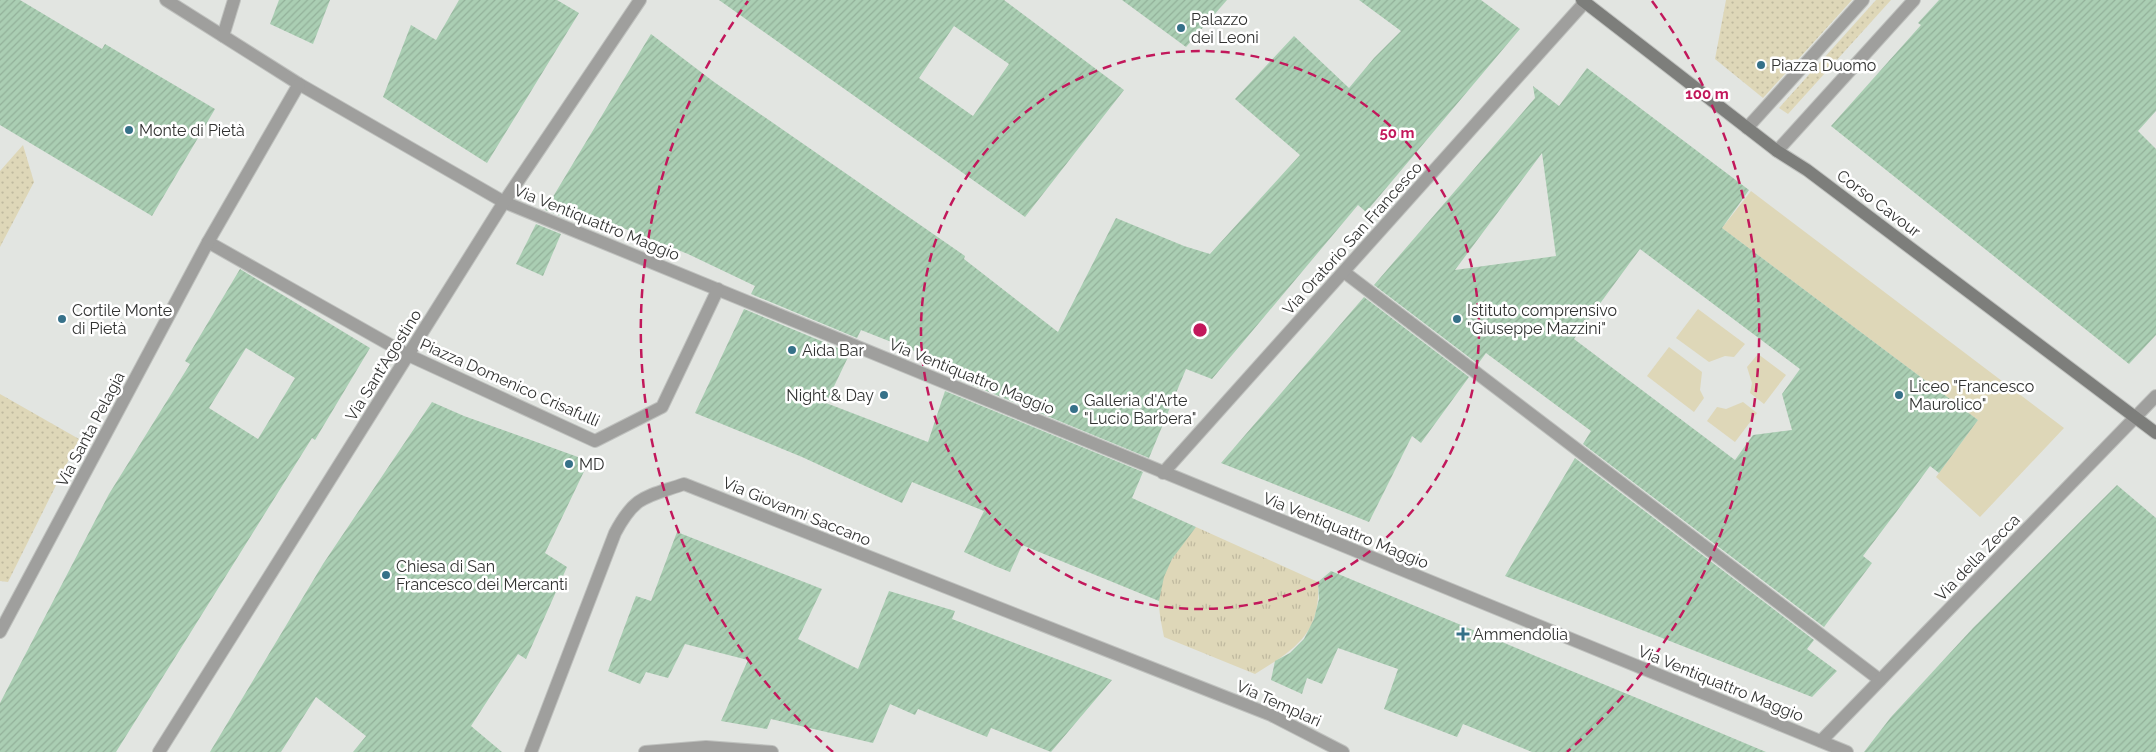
<svg xmlns="http://www.w3.org/2000/svg" width="2156" height="752" viewBox="0 0 2156 752" font-family="Raleway,sans-serif">
<style>
.grass{fill:url(#grass-dots)}
.park{fill:url(#park-tufts)}
.garden{fill:#ded7b8}
.building{fill:url(#building-hatch);fill-rule:evenodd}
.lines{fill:none;stroke-linecap:round;stroke-linejoin:round}
.minor-casing{stroke:#bfc1be;stroke-width:14}
.secondary-casing{stroke:#bfc1be;stroke-width:14}
.minor{stroke:#9f9f9d;stroke-width:12}
.secondary{stroke:#7d7e7b;stroke-width:12}
.ring{fill:none;stroke:#c2185b;stroke-width:2.5;stroke-dasharray:9 6}
.poi-dot{fill:#367189;stroke:#fff;stroke-width:2}
.labels{text-anchor:middle;stroke-width:5;stroke-linejoin:round;paint-order:stroke}
.poi-label{font-size:16px;fill:#323332;stroke:#fff;text-anchor:start}
.street-label{font-size:16px;fill:#323332;stroke:#fff}
.centre{fill:#c2185b;stroke:#fff;stroke-width:2.5}
.ring-label{font-size:15px;text-anchor:middle;font-weight:bold;fill:#c2185b;stroke:#fff;stroke-width:5;stroke-linejoin:round;paint-order:stroke}
</style>
<defs>
<pattern id="grass-dots" width="8" height="8" patternUnits="userSpaceOnUse" patternTransform="scale(1.25)"><rect width="8" height="8" fill="#ded7b8"/><path d="M2 2h.1M6 6h.1" fill="none" stroke="#bfb99f" stroke-width="1.8" stroke-linecap="round"/></pattern>
<pattern id="park-tufts" width="24" height="20" patternUnits="userSpaceOnUse" patternTransform="scale(1.25)"><rect width="24" height="20" fill="#ded7b8"/><path d="M3 7l-1-3M5 7V3M7 7l1-3M15 17l-1-3M17 17v-4M19 17l1-3" fill="none" stroke="#bfb99f"/></pattern>
<pattern id="building-hatch" width="6" height="6" patternUnits="userSpaceOnUse" patternTransform="scale(1.25)"><rect width="6" height="6" fill="#aaceb3"/><path d="M-1 1l2-2M0 6l6-6M5 7l2-2" fill="none" stroke="#93b19a"/></pattern>
</defs>
<rect width="100%" height="100%" fill="#e2e5e1"/>
<g class="grass">
<path d="M 1726,0 L 1852,0 L 1763,98 L 1715,59 Z"/>
<path d="M 1876,0 L 1891,0 L 1788,114 L 1779,108 Z"/>
<path d="M 23,145 L 34,182 L 0,247 L 0,171 Z"/>
<path d="M 0,394 L 79,439 L 8,582 L 0,581 Z"/>
</g>
<path class="park" d="M 1196,527 L 1318,582 C 1321,634 1295,649 1255,674 L 1164,637 C 1162,626 1159,614 1159,602 C 1158,574 1179,547 1196,527 Z"/>
<g class="garden">
<path d="M 1751,191 L 2064,428 L 1980,517 L 1936,477 L 1978,420 L 1722,228 Z"/>
<path d="M 1698,309 L 1745,344 L 1734,357 L 1725,356 L 1709,362 L 1676,338 Z"/>
<path d="M 1669,347 L 1702,372 L 1700,390 L 1704,398 L 1694,412 L 1647,376 Z"/>
<path d="M 1758,354 L 1786,375 L 1764,404 L 1750,393 L 1752,383 L 1747,367 Z"/>
<path d="M 1743,402 L 1757,413 L 1735,442 L 1707,421 L 1717,407 L 1726,409 Z"/>
</g>
<g class="building">
<path d="M 0,0 L 20,0 L 102,49 L 105,44 L 215,109 L 152,216 L 0,125 Z"/>
<path d="M 279,0 L 330,0 L 313,44 L 270,24 Z"/>
<path d="M 459,0 L 557,0 L 579,13 L 487,163 L 383,97 L 411,25 L 436,40 Z"/>
<path d="M 719,0 L 1004,0 L 1124,90 L 1025,217 ZM 954,26 L 1009,64 L 973,116 L 919,78 Z"/>
<path d="M 1122,0 L 1227,0 L 1186,47 Z"/>
<path d="M 1359,0 L 1481,0 L 1520,29 L 1366,212 L 1358,205 L 1212,379 L 1186,369 L 1149,458 L 950,376 L 951,372 L 925,361 L 927,356 L 861,330 L 857,338 L 751,294 L 755,286 L 688,254 L 573,208 L 568,219 L 545,210 L 651,34 L 714,82 L 965,256 L 964,259 L 1058,332 L 1116,218 L 1184,246 L 1210,254 L 1300,155 L 1235,99 L 1294,36 L 1349,88 L 1374,58 L 1401,31 Z"/>
<path d="M 1939,0 L 2156,0 L 2156,111 L 2138,131 L 2156,149 L 2156,335 L 2129,364 L 1831,126 L 1921,25 L 1918,23 Z"/>
<path d="M 1587,68 L 1749,190 L 1722,228 L 1978,420 L 1939,473 L 1930,466 L 1897,511 L 1863,556 L 1872,563 L 1824,627 L 1583,444 L 1591,431 L 1486,353 L 1478,364 L 1374,285 L 1535,98 L 1533,86 L 1559,106 ZM 1542,153 L 1556,256 L 1455,270 ZM 1640,249 L 1800,369 L 1782,394 L 1792,430 L 1753,435 L 1735,460 L 1574,339 Z"/>
<path d="M 536,224 L 561,234 L 543,276 L 516,264 Z"/>
<path d="M 240,269 L 370,348 L 315,440 L 312,438 L 116,752 L 0,752 L 0,703 L 109,494 L 190,364 L 185,361 ZM 246,348 L 295,378 L 258,439 L 209,408 Z"/>
<path d="M 1364,297 L 1469,377 L 1421,443 L 1412,436 L 1369,522 L 1221,463 Z"/>
<path d="M 744,309 L 850,353 L 826,403 L 928,442 L 945,391 L 1143,472 L 1132,498 L 1196,527 L 1172,559 L 1164,577 L 1159,601 L 1022,545 L 1010,572 L 995,566 L 964,552 L 984,511 L 912,482 L 902,503 L 802,457 L 695,413 Z"/>
<path d="M 432,402 L 464,416 L 589,461 L 545,553 L 567,567 L 526,659 L 518,654 L 471,726 L 502,752 L 353,752 L 366,736 L 316,697 L 281,752 L 210,752 L 323,564 Z"/>
<path d="M 1575,458 L 1814,640 L 1807,649 L 1837,671 L 1812,697 L 1505,576 Z"/>
<path d="M 2117,485 L 2156,518 L 2156,752 L 1864,752 L 1891,717 L 1973,628 Z"/>
<path d="M 677,532 L 822,589 L 798,639 L 858,669 L 889,591 L 955,611 L 952,619 L 1112,680 L 1051,752 L 991,728 L 987,737 L 918,709 L 915,715 L 890,704 L 873,743 L 771,719 L 767,729 L 721,721 L 748,660 L 685,644 L 668,678 L 646,672 L 640,684 L 608,671 L 636,596 L 651,601 Z"/>
<path d="M 1331,571 L 1673,713 L 1766,752 L 1532,752 L 1463,724 L 1457,737 L 1384,709 L 1398,669 L 1338,648 L 1322,684 L 1307,678 L 1302,694 L 1271,680 L 1275,661 L 1290,653 L 1304,639 L 1314,619 L 1319,599 L 1318,582 Z"/>
</g>
<g class="lines">
<g class="minor-casing">
<g id="minor">
<path d="M 166,0 L 299,84 L 504,202 L 1847,752"/>
<path d="M 223,36 L 234,0"/>
<path d="M 1747,128 L 1863,0"/>
<path d="M 1777,151 L 1914,0"/>
<path d="M 208,242 L 408,355 L 595,441 L 662,407 L 718,289"/>
<path d="M 1344,272 L 1880,680"/>
<path d="M 1163,473 L 1585,2"/>
<path d="M 0,632 L 208,242 L 299,84"/>
<path d="M 1821,741 L 2156,396"/>
<path d="M 159,752 L 504,202 L 640,0"/>
<path d="M 531,752 L 615,533 C 635,495 646,497 684,484 L 1271,715 L 1343,752"/>
<path d="M 645,752 L 706,747 L 772,752"/>
</g>
</g>
<g class="secondary-casing">
<path id="secondary" d="M 1582,0 L 1777,151 L 1807,170 L 2156,433"/>
</g>
<use href="#minor" class="minor"/>
<use href="#secondary" class="secondary"/>
</g>
<g class="ring">
<circle cx="1200" cy="330" r="279"/>
<path d="M833 752A559 559 0 0 1 748 1M1652 1A559 559 0 0 1 1567 752"/>
</g>
<g class="poi-dot">
<circle cx="1181" cy="28" r="5"/>
<circle cx="1761" cy="65" r="5"/>
<circle cx="129" cy="130" r="5"/>
<circle cx="62" cy="319" r="5"/>
<circle cx="1457" cy="319" r="5"/>
<circle cx="792" cy="350" r="5"/>
<circle cx="884" cy="395" r="5"/>
<circle cx="1899" cy="395" r="5"/>
<circle cx="1074" cy="409" r="5"/>
<circle cx="569" cy="464" r="5"/>
<circle cx="386" cy="575" r="5"/>
<path d="M1460.5 626.5h5v5h5v5h-5v5h-5v-5h-5v-5h5z"/>
</g>
<g class="labels">
<g class="poi-label">
<text x="1191" y="25">Palazzo<tspan x="1191" dy="18">dei Leoni</tspan></text>
<text x="1771" y="71">Piazza Duomo</text>
<text x="139" y="136">Monte di Pietà</text>
<text x="72" y="316">Cortile Monte<tspan x="72" dy="18">di Pietà</tspan></text>
<text x="1467" y="316">Istituto comprensivo<tspan x="1467" dy="18">"Giuseppe Mazzini"</tspan></text>
<text x="802" y="356">Aida Bar</text>
<text x="1909" y="392">Liceo "Francesco<tspan x="1909" dy="18">Maurolico"</tspan></text>
<text x="874" y="401" text-anchor="end">Night &amp; Day</text>
<text x="1084" y="406">Galleria d'Arte<tspan x="1084" dy="18">"Lucio Barbera"</tspan></text>
<text x="579" y="470">MD</text>
<text x="396" y="572">Chiesa di San<tspan x="396" dy="18">Francesco dei Mercanti</tspan></text>
<text x="1473" y="640">Ammendolia</text>
</g>
<g class="street-label">
<text transform="translate(1879 203) rotate(37)" y="6">Corso Cavour</text>
<text transform="translate(597 222) rotate(22)" y="6">Via Ventiquattro Maggio</text>
<text transform="translate(1352 238) rotate(-48)" y="6">Via Oratorio San Francesco</text>
<text transform="translate(383 365) rotate(-58)" y="6">Via Sant'Agostino</text>
<text transform="translate(972 376) rotate(22)" y="6">Via Ventiquattro Maggio</text>
<text transform="translate(510 382) rotate(24)" y="6">Piazza Domenico Crisafulli</text>
<text transform="translate(90 429) rotate(-62)" y="6">Via Santa Pelagia</text>
<text transform="translate(797 511) rotate(22)" y="6">Via Giovanni Saccano</text>
<text transform="translate(1346 530) rotate(22)" y="6">Via Ventiquattro Maggio</text>
<text transform="translate(1977 557) rotate(-46)" y="6">Via della Zecca</text>
<text transform="translate(1721 683) rotate(22)" y="6">Via Ventiquattro Maggio</text>
<text transform="translate(1279 703) rotate(24)" y="6">Via Templari</text>
</g>
</g>
<circle cx="1200" cy="330" r="8" class="centre"/>
<g class="ring-label">
<text x="1707" y="99">100 m</text>
<text x="1397" y="138">50 m</text>
</g>
</svg>
